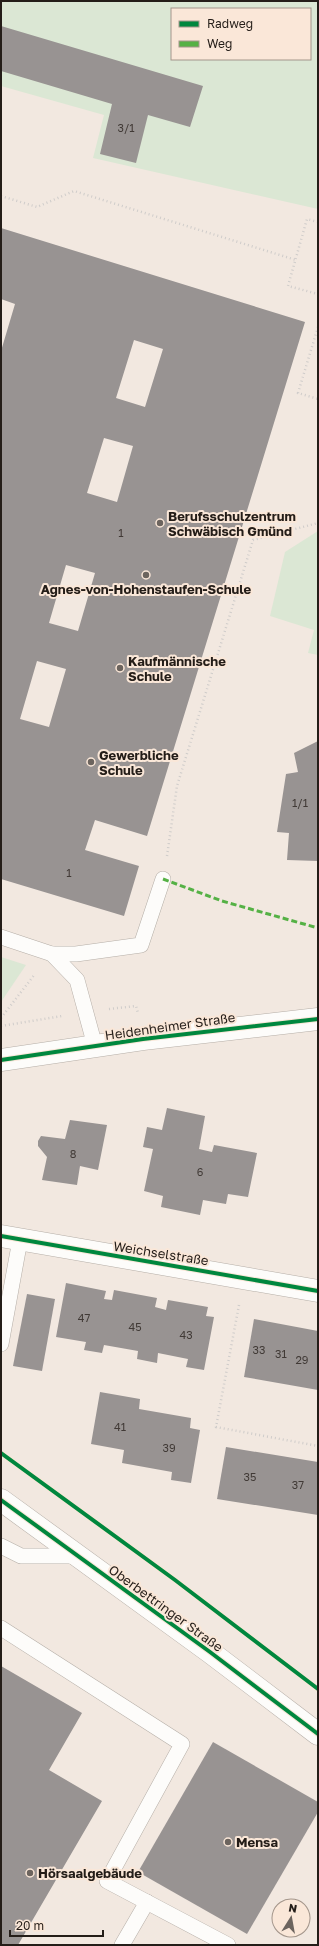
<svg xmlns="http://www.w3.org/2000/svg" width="319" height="1946" viewBox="0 0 319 1946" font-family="'Golos Text',sans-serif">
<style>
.green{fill:#dbe7d4;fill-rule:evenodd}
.building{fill:#989392;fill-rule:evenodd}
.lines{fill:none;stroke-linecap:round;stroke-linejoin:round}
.lane-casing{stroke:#b5aea7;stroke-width:16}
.street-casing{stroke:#b5aea7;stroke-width:23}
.secondary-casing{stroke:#b5aea7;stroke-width:23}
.path{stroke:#cfccca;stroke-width:2.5;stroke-dasharray:1 3;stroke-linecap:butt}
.lane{stroke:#fdfcfa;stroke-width:15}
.street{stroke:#fdfcfa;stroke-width:22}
.secondary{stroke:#fdfcfa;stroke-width:22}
.quiet{stroke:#55b145;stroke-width:3;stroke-dasharray:6 3;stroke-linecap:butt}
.cycleway-casing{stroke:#fae7d8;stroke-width:6}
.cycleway{stroke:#00873e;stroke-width:4}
.poi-dot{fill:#6c645e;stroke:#fae7d8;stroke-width:1.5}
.labels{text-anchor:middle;stroke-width:4;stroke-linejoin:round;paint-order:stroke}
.number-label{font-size:11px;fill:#413a36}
.poi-label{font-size:13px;font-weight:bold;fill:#241d18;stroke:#fae7d8;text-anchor:start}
.street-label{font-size:13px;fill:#241d18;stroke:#fae7d8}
</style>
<rect width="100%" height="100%" fill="#f2e8e0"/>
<g class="green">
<path d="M 1,1 L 318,1 L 318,209 L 93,158 L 104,115 L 1,86 ZM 172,9 L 310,9 L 310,59 L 172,59 Z"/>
<path d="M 318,531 L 318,655 L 308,653 L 314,630 L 270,616 L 285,552 Z"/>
<path d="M 1,957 L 26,965 L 1,1002 Z"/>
</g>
<g class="building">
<path d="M 1,26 L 203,86 L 190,127 L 148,115 L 136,163 L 100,154 L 112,104 L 1,71 Z"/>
<path d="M 1,228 L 305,322 L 147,836 L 95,820 L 85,850 L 139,866 L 124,916 L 1,879 L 1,351 L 15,304 L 1,299 ZM 134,340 L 163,349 L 145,407 L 116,398 ZM 104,438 L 133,446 L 117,502 L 87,493 ZM 66,565 L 95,573 L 78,631 L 49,623 ZM 37,661 L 66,669 L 49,727 L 20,719 Z"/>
<path d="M 318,741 L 318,861 L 287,860 L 289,833 L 277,832 L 286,774 L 298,772 L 294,753 Z"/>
<path d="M 167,1108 L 205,1116 L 199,1149 L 212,1152 L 214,1145 L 257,1153 L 248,1197 L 228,1194 L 226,1204 L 203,1200 L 200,1215 L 161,1207 L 163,1196 L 144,1191 L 153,1149 L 143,1147 L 147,1127 L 162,1130 Z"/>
<path d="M 70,1120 L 107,1125 L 98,1170 L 80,1166 L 77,1185 L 42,1180 L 47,1157 L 38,1146 L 38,1141 L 41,1136 L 65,1139 Z"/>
<path d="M 66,1283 L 106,1291 L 104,1299 L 112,1300 L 114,1290 L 157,1298 L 155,1307 L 166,1310 L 168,1300 L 208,1307 L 206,1316 L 214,1317 L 204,1370 L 186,1367 L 188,1359 L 158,1353 L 157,1363 L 137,1359 L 138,1351 L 104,1345 L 102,1353 L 84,1350 L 86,1342 L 56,1337 Z"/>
<path d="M 27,1294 L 55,1299 L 42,1371 L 13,1366 Z"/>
<path d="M 254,1319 L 318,1331 L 318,1390 L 244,1377 Z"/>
<path d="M 100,1392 L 140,1399 L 139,1409 L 191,1418 L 190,1428 L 200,1430 L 191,1483 L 171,1480 L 172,1472 L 122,1463 L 124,1450 L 91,1444 Z"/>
<path d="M 226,1447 L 318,1462 L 318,1515 L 217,1499 Z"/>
<path d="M 1,1666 L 82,1713 L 49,1770 L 102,1801 L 18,1945 L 1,1945 Z"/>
<path d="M 213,1742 L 318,1802 L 318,1812 L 247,1934 L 138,1872 Z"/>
</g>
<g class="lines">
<g class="lane-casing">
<g id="lane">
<path d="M 1,937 L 52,954 L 76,954 L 141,945 L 163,879"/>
<path d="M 52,954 L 77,980 L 95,1046"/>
<path d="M 1,1344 L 20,1240"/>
<path d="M 1,1546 L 21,1556 L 78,1556"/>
<path d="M 1,1628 L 182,1744 L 107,1881 L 228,1945"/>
<path d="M 122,1945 L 147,1902"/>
</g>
</g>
<g class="street-casing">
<path id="street" d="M 1,1236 L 318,1291"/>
</g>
<g class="secondary-casing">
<g id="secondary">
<path d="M 1,1060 L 143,1039 L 318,1019"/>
<path d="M 1,1500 L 210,1652 L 318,1734"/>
</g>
</g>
<g class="path">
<path d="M 1,196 L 37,207 L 74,191 L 296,260"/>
<path d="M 318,222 L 307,219 L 288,286 L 318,294"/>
<path d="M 318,327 L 298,393 L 318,399"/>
<path d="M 167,856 L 177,786 L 253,540 L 318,523"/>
<path d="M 109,1009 L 136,1006 L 138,1013"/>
<path d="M 1,1018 L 35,974"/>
<path d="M 1,1026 L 62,1016"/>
<path d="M 239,1305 L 216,1427 L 318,1446"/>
</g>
<use href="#lane" class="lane"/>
<use href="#street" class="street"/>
<use href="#secondary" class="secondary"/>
<path class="quiet" d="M 163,879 L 222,901 L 318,928"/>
<g class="cycleway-casing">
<g id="cycleway">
<path d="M 1,1060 L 143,1039 L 318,1019"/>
<path d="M 1,1236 L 318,1291"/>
<path d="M 1,1453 L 175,1580 L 318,1689"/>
<path d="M 1,1500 L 210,1652 L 318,1734"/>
</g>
</g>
<use href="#cycleway" class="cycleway"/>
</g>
<g class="poi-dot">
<circle cx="160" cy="523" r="4"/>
<circle cx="146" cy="575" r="4"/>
<circle cx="120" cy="668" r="4"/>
<circle cx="91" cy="762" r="4"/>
<circle cx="228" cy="1842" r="4"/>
<circle cx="30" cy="1873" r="4"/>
</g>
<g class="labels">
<g class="number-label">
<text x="126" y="132">3/1</text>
<text x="121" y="537">1</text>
<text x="300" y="807">1/1</text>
<text x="69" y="877">1</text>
<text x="73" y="1158">8</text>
<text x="200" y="1176">6</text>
<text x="84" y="1322">47</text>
<text x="135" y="1331">45</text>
<text x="186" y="1339">43</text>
<text x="259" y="1354">33</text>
<text x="281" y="1358">31</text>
<text x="302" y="1364">29</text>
<text x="120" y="1431">41</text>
<text x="169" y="1452">39</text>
<text x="250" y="1481">35</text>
<text x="298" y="1489">37</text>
</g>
<g class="poi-label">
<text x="168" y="521">Berufsschulzentrum<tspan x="168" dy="15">Schwäbisch Gmünd</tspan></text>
<text x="146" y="594" text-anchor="middle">Agnes-von-Hohenstaufen-Schule</text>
<text x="128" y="666">Kaufmännische<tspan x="128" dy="15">Schule</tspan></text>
<text x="99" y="760">Gewerbliche<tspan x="99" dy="15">Schule</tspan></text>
<text x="236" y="1847">Mensa</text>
<text x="38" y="1878">Hörsaalgebäude</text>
</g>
<g class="street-label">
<text transform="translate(170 1026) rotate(-8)" y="5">Heidenheimer Straße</text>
<text transform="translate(161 1253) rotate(9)" y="5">Weichselstraße</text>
<text transform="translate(166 1608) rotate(36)" y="5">Oberbettringer Straße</text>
</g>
</g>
<rect width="319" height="1946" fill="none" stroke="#241d18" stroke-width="4"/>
<rect x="171" y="8" width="140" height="52" fill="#fae7d8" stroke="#a4968b"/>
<rect x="179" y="21" width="20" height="6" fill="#00873e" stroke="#a4968b"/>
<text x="207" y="28" font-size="12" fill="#241d18">Radweg</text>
<rect x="179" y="41" width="20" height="6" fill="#55b145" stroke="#a4968b"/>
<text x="207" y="48" font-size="12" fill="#241d18">Weg</text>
<g transform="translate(291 1918) rotate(11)"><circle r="19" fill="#fae7d8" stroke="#a4968b"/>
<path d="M0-3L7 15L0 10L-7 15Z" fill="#6c645e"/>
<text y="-6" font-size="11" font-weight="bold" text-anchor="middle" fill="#241d18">N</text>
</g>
<path d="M10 1930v6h93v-6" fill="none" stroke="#241d18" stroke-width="2"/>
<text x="16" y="1930" font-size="12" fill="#241d18" stroke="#fae7d8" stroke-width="3" paint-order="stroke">20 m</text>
</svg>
